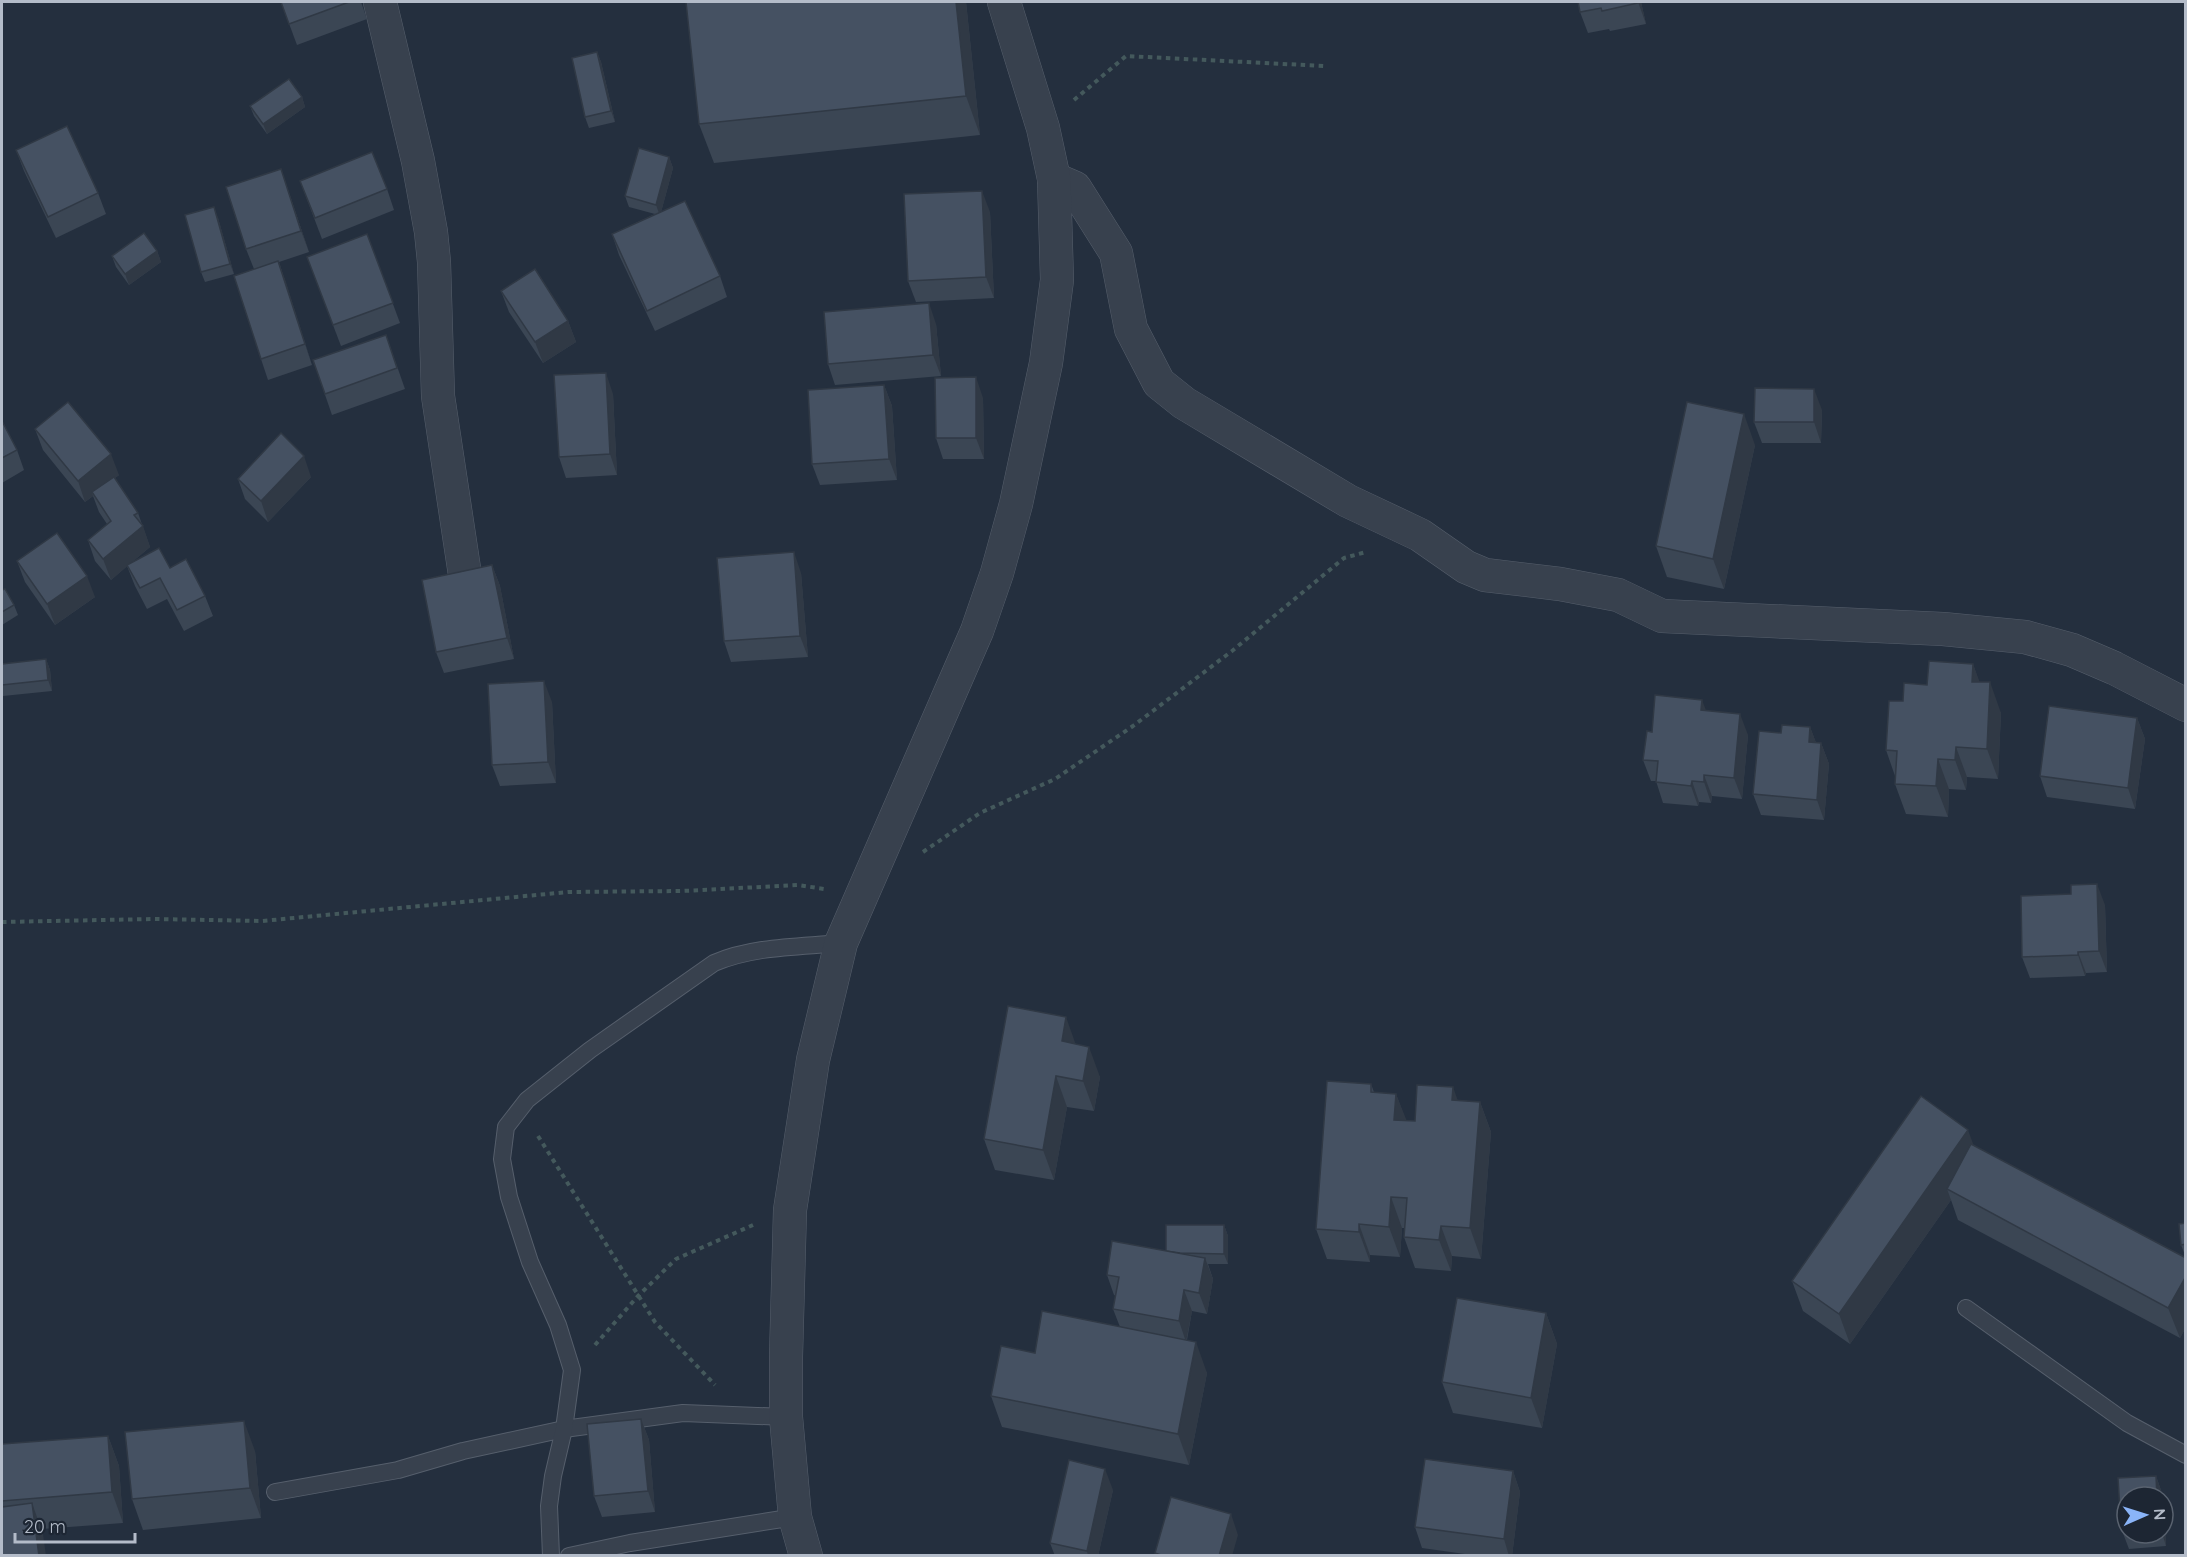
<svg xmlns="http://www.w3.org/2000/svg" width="2187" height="1557" viewBox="0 0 2187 1557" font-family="Quicksand,sans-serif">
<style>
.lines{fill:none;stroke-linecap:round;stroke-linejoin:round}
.lane-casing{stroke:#565f6c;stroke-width:18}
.street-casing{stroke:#565f6c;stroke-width:34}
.path{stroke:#44595c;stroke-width:4;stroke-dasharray:4.5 4.5;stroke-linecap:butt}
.lane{stroke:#38414e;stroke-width:16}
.street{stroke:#38414e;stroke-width:33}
.wall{fill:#3b4654;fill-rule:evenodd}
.shaded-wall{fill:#303945}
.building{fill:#455162;stroke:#303945;stroke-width:1.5}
</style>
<rect width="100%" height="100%" fill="#242f3e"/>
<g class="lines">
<g class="lane-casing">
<g id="lane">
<path d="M 1966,1308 L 2127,1423 L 2186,1455"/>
<path d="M 275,1492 L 398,1470 L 463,1451 L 564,1429 L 683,1413 L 786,1417"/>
<path d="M 551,1556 L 549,1506 L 553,1476 L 564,1429 L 572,1370 L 558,1325 L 530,1262 L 509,1197 L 502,1159 L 506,1127 L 527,1100 L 590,1050 L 714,963 C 754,946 799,947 841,943"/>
<path d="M 569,1556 L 630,1543 L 795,1517"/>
</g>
</g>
<g class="street-casing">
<g id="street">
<path d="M 380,2 L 418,161 L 431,232 L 434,262 L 438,396 L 465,575"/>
<path d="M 1054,179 L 1075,188 L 1116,253 L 1131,329 L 1159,383 L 1184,403 L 1348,501 L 1420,535 L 1466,567 L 1485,575 L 1560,584 L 1618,595 L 1662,616 L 1943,629 L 2025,637 L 2072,650 L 2114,668 L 2186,705"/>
<path d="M 806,1556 L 795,1517 L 786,1417 L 786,1357 L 790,1210 L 813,1060 L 841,943 L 977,631 L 997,573 L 1016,504 L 1046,363 L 1057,280 L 1054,179 L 1043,128 L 1004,2"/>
</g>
</g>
<g class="path">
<path d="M 1074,100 L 1126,56 L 1324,66"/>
<path d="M 923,852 L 980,813 L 1055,779 L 1133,726 L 1232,651 L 1344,558 L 1366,552"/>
<path d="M 2,922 L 153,919 L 262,921 L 568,892 L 682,891 L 798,885 L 824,889"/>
<path d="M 538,1136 L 655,1322 L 715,1385"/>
<path d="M 595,1345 L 638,1296 L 676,1259 L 753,1225"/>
</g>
<use href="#lane" class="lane"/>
<use href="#street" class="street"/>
</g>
<g class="wall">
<path d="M 281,2 L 361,2 L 367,19 L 297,45 Z"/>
<path d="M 686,2 L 966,2 L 980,135 L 714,163 L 699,124 Z"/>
<path d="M 1578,2 L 1641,2 L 1646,24 L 1610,31 L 1609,29 L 1588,33 L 1580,12 Z"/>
<path d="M 597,52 L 601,62 L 615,122 L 589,128 L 585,117 Z"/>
<path d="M 302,97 L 305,107 L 267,134 L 254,116 L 250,106 Z"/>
<path d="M 16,150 L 98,193 L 106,214 L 56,238 L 24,171 Z"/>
<path d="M 669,157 L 673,168 L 661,212 L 720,276 L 727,297 L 655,331 L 619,255 L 612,234 L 655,214 L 629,207 L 625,196 Z"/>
<path d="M 281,169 L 309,252 L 279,262 L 312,365 L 268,380 L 261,359 L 254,269 L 246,249 Z"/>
<path d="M 300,181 L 387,189 L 394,210 L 322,239 Z"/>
<path d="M 990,212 L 994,298 L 916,302 L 908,281 Z"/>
<path d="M 218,218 L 234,274 L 205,282 L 201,272 Z"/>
<path d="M 367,234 L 400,323 L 341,346 L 307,257 Z"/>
<path d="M 157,251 L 161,262 L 129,285 L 116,267 L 112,256 Z"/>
<path d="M 501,291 L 568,321 L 576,342 L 543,363 L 509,312 Z"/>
<path d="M 936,324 L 941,376 L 835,385 L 828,364 Z"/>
<path d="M 386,335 L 405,389 L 332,415 L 313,360 Z"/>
<path d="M 884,385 L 892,406 L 897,480 L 820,485 L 812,464 Z"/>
<path d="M 613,394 L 617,475 L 566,478 L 559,457 Z"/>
<path d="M 983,398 L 984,459 L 943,459 L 936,438 Z"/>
<path d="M 1822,410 L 1821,443 L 1762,443 L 1754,422 Z"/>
<path d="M 2,421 L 17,450 L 24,470 L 2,483 Z"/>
<path d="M 35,429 L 119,475 L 115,478 L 138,513 L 150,547 L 132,562 L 170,568 L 205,596 L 213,616 L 184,631 L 167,599 L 147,609 L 135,586 L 127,566 L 111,580 L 95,561 L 88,540 L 107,524 L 99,512 L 93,496 L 85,502 L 43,450 Z"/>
<path d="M 1755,445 L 1724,589 L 1667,577 L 1656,546 Z"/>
<path d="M 311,477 L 268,522 L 245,499 L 238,479 Z"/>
<path d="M 17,561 L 95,597 L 55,625 L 25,582 Z"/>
<path d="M 492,565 L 500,586 L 514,659 L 444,673 L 436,652 Z"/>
<path d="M 801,573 L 808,657 L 731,662 L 724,641 Z"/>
<path d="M 2,590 L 14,605 L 18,615 L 2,625 Z"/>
<path d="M 46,659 L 50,670 L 52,691 L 3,696 L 2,692 L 2,664 Z"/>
<path d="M 1973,664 L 1979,682 L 2001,713 L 1998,779 L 1967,777 L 1966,790 L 1949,789 L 1948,817 L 1906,814 L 1895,784 L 1895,776 L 1886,750 L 1903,701 L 1927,685 Z"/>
<path d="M 552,702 L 556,783 L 500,786 L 492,765 Z"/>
<path d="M 1706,710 L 1748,735 L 1742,799 L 1712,796 L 1711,803 L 1699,802 L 1698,806 L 1663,803 L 1656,781 L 1651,781 L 1643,760 L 1652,732 Z"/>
<path d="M 2137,718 L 2145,739 L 2135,809 L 2047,797 L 2040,776 Z"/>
<path d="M 1810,727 L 1816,743 L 1821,743 L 1829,764 L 1824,820 L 1761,815 L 1753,794 L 1781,733 Z"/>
<path d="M 2105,905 L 2107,972 L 2086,973 L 2085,976 L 2030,978 L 2022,957 Z"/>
<path d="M 1076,1044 L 1100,1077 L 1094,1111 L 1067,1107 L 1054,1180 L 995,1170 L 984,1139 Z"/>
<path d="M 1371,1084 L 1374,1092 L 1396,1094 L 1406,1121 L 1415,1121 L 1458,1100 L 1480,1102 L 1491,1132 L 1481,1259 L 1452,1256 L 1451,1271 L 1415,1268 L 1404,1237 L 1405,1228 L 1402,1228 L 1400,1257 L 1370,1255 L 1370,1262 L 1327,1259 L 1316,1229 Z"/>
<path d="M 1973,1145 L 2186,1258 L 2186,1327 L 2180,1338 L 1958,1220 L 1951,1200 L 1850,1344 L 1803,1311 L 1792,1281 Z"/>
<path d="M 2186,1223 L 2186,1255 L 2185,1255 L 2181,1245 Z"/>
<path d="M 1224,1225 L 1228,1236 L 1228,1264 L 1208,1264 L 1213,1279 L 1207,1314 L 1192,1311 L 1187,1340 L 1207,1373 L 1189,1465 L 1002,1427 L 991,1396 L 1035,1353 L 1120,1327 L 1113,1309 L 1116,1296 L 1114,1295 L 1107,1275 L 1166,1251 Z"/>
<path d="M 1546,1313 L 1557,1344 L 1542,1428 L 1453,1413 L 1442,1382 Z"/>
<path d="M 641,1419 L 649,1440 L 655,1512 L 602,1517 L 594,1496 Z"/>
<path d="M 108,1436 L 119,1466 L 123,1523 L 42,1529 L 43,1534 L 2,1556 L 2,1444 Z"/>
<path d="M 255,1451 L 261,1518 L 143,1530 L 132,1499 Z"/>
<path d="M 1513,1471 L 1520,1492 L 1512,1556 L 1479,1556 L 1422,1548 L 1415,1527 Z"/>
<path d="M 2156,1476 L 2163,1496 L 2166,1546 L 2129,1549 L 2121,1528 L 2118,1478 ZM 2127,1497 L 2163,1497 L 2163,1533 L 2127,1533 Z"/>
<path d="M 1113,1490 L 1098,1556 L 1055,1556 L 1050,1543 Z"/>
</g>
<g class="shaded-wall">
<path d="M 956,2 L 966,2 L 980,135 L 966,96 Z"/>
<path d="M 1638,2 L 1641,2 L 1646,24 Z"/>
<path d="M 597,52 L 601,62 L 615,122 L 611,111 Z"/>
<path d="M 302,97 L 305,107 L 267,134 L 263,124 Z"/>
<path d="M 669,157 L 673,168 L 660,216 L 656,205 Z"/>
<path d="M 281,169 L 288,190 L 309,252 L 301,231 Z"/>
<path d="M 982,191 L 990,212 L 994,298 L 986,277 Z"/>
<path d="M 214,207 L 218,218 L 234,274 L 230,264 Z"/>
<path d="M 157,251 L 161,262 L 129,285 L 125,274 Z"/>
<path d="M 278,261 L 286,282 L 312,365 L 305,344 Z"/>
<path d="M 929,303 L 936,324 L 941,376 L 933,355 Z"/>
<path d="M 568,321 L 576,342 L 543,363 L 535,342 Z"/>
<path d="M 606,373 L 613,394 L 617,475 L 610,454 Z"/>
<path d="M 976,377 L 983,398 L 984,459 L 976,438 Z"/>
<path d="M 884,385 L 892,406 L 897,480 L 889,459 Z"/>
<path d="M 1814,389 L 1822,410 L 1821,443 L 1814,422 Z"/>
<path d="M 1744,414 L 1755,445 L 1724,589 L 1713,559 Z"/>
<path d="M 111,454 L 119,475 L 94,495 L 92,492 L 93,496 L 85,502 L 78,481 Z"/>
<path d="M 304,456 L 311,477 L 268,522 L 261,501 Z"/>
<path d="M 143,526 L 150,547 L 111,580 L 103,559 Z"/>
<path d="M 794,552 L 801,573 L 808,657 L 800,636 Z"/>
<path d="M 492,565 L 500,586 L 514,659 L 507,638 Z"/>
<path d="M 87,576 L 95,597 L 55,625 L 47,604 Z"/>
<path d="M 46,659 L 50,670 L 52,691 L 48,680 Z"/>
<path d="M 1973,664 L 1984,694 L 1972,682 Z"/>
<path d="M 544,681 L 552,702 L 556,783 L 548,762 Z"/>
<path d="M 1990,682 L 2001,713 L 1998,779 L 1987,749 Z"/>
<path d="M 1702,700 L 1710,721 L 1701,710 Z"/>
<path d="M 1740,714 L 1748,735 L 1742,799 L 1734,778 Z"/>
<path d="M 2137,718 L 2145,739 L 2135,809 L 2128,788 Z"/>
<path d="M 1810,727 L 1818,748 L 1809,742 Z"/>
<path d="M 1821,743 L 1829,764 L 1824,820 L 1817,800 Z"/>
<path d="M 1956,747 L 1967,777 L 1966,790 L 1955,760 Z"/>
<path d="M 1938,759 L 1949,789 L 1948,817 L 1936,786 Z"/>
<path d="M 1704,775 L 1712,796 L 1711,803 L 1704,782 Z"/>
<path d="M 1692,781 L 1699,802 L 1698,806 L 1691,786 Z"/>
<path d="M 2097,884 L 2105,905 L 2107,972 L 2099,951 Z"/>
<path d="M 2078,952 L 2086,973 L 2085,976 L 2078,955 Z"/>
<path d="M 1066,1017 L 1077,1048 L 1062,1041 Z"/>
<path d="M 1089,1047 L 1100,1077 L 1094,1111 L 1083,1081 Z"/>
<path d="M 1056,1076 L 1067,1107 L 1054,1180 L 1043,1150 Z"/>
<path d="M 1453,1087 L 1464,1118 L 1452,1100 Z"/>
<path d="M 1396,1094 L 1408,1124 L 1394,1120 Z"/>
<path d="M 1480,1102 L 1491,1132 L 1481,1259 L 1470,1228 Z"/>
<path d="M 1968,1130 L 1979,1160 L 1947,1189 L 1951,1200 L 1850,1344 L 1839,1314 Z"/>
<path d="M 1391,1197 L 1402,1228 L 1400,1257 L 1389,1227 Z"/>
<path d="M 1359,1224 L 1370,1255 L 1370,1262 L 1359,1232 Z"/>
<path d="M 1224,1225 L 1228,1236 L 1228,1264 L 1224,1254 Z"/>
<path d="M 1441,1226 L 1452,1256 L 1451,1271 L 1439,1240 Z"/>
<path d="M 1205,1258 L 1213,1279 L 1207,1314 L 1199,1293 Z"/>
<path d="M 2186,1276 L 2186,1327 L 2180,1338 L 2168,1308 Z"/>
<path d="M 1184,1290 L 1192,1311 L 1186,1342 L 1179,1321 Z"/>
<path d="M 1546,1313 L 1557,1344 L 1542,1428 L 1531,1398 Z"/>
<path d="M 1196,1342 L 1207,1373 L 1189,1465 L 1178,1434 Z"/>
<path d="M 641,1419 L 649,1440 L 655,1512 L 648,1491 Z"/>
<path d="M 244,1421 L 255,1451 L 261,1518 L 250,1488 Z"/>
<path d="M 108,1436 L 119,1466 L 123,1523 L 112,1492 Z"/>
<path d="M 1105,1469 L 1113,1490 L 1098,1556 L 1088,1556 L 1087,1551 Z"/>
<path d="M 1513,1471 L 1520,1492 L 1512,1556 L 1509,1556 L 1504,1539 Z"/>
<path d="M 2156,1476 L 2163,1496 L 2166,1546 L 2162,1533 L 2163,1533 L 2163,1497 L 2157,1497 Z"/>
<path d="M 32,1503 L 43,1534 L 46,1556 L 39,1556 Z"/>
<path d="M 1231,1514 L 1238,1535 L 1232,1556 L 1219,1556 Z"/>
</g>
<g class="building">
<path d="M 281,2 L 349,2 L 289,24 Z"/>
<path d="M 686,2 L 956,2 L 966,96 L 699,124 Z"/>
<path d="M 1578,2 L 1638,2 L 1638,3 L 1602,11 L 1601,8 L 1580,12 Z"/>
<path d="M 597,52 L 611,111 L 585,117 L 572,58 Z"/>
<path d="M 289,79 L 302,97 L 263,124 L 250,106 Z"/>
<path d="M 67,126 L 98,193 L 48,217 L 16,150 Z"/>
<path d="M 639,148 L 669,157 L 656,205 L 625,196 Z"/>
<path d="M 372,152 L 387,189 L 315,218 L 300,181 Z"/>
<path d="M 281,169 L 301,231 L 246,249 L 226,187 Z"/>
<path d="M 982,191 L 986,277 L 908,281 L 904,194 Z"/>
<path d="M 685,201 L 720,276 L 647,311 L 612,234 Z"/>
<path d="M 214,207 L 230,264 L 201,272 L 185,215 Z"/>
<path d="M 144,233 L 157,251 L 125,274 L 112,256 Z"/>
<path d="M 367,234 L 393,303 L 333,325 L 307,257 Z"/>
<path d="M 278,261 L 305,344 L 261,359 L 234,276 Z"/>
<path d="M 535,269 L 568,321 L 535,342 L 501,291 Z"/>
<path d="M 929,303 L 933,355 L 828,364 L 824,312 Z"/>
<path d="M 386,335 L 397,368 L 325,394 L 313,360 Z"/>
<path d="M 606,373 L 610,454 L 559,457 L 554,375 Z"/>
<path d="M 976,377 L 976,438 L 936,438 L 935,378 Z"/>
<path d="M 884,385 L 889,459 L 812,464 L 808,390 Z"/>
<path d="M 1755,388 L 1814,389 L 1814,422 L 1754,422 Z"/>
<path d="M 68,402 L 111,454 L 78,481 L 35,429 Z"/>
<path d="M 1687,402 L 1744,414 L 1713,559 L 1656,546 Z"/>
<path d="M 2,421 L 17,450 L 2,458 Z"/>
<path d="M 281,433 L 304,456 L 261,501 L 238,479 Z"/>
<path d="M 114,477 L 138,513 L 134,515 L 143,526 L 103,559 L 88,540 L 111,521 L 92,492 Z"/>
<path d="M 57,533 L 87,576 L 47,604 L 17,561 Z"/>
<path d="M 159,548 L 170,568 L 186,559 L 205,596 L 177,610 L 160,578 L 140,588 L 127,565 Z"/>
<path d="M 794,552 L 800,636 L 724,641 L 717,558 Z"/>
<path d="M 492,565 L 507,638 L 436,652 L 422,580 Z"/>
<path d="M 5,589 L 14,605 L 2,612 L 2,590 Z"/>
<path d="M 46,659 L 48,680 L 2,685 L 2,664 Z"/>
<path d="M 1929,661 L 1973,664 L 1972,682 L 1990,682 L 1987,749 L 1956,747 L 1955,760 L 1938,759 L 1936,786 L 1895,784 L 1897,751 L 1886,750 L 1889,701 L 1903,701 L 1904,683 L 1927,685 Z"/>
<path d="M 544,681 L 548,762 L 492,765 L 488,684 Z"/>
<path d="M 1655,695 L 1702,700 L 1701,710 L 1740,714 L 1734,778 L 1704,775 L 1704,782 L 1692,781 L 1691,786 L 1656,782 L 1658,761 L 1643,760 L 1647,731 L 1652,732 Z"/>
<path d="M 2049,706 L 2137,718 L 2128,788 L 2040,776 Z"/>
<path d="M 1782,725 L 1810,727 L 1809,742 L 1821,743 L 1817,800 L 1753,794 L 1759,731 L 1781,733 Z"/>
<path d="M 2097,884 L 2099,951 L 2078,952 L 2078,955 L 2022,957 L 2021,896 L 2071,894 L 2071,885 Z"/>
<path d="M 1008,1006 L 1066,1017 L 1062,1041 L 1089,1047 L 1083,1081 L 1056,1076 L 1043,1150 L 984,1139 Z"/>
<path d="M 1327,1081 L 1371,1084 L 1371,1092 L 1396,1094 L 1394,1120 L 1415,1121 L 1417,1085 L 1453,1087 L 1452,1100 L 1480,1102 L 1470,1228 L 1441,1226 L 1439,1240 L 1404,1237 L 1407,1198 L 1391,1197 L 1389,1227 L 1359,1224 L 1359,1232 L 1316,1229 Z"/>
<path d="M 1921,1096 L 1968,1130 L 1839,1314 L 1792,1281 Z"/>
<path d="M 1971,1144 L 2186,1258 L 2186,1276 L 2168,1308 L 1947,1189 Z"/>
<path d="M 2186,1223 L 2186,1244 L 2181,1245 L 2179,1224 Z"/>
<path d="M 1166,1225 L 1224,1225 L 1224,1254 L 1180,1253 L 1166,1251 Z"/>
<path d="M 1112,1241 L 1205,1258 L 1199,1293 L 1184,1290 L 1179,1321 L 1113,1309 L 1119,1277 L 1107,1275 Z"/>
<path d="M 1457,1298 L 1546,1313 L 1531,1398 L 1442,1382 Z"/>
<path d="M 1042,1311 L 1196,1342 L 1178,1434 L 991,1396 L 1001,1346 L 1035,1353 Z"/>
<path d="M 641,1419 L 648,1491 L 594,1496 L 587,1424 Z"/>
<path d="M 244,1421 L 250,1488 L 132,1499 L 125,1432 Z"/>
<path d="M 108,1436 L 112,1492 L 2,1501 L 2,1444 Z"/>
<path d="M 1425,1459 L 1513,1471 L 1504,1539 L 1415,1527 Z"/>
<path d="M 1069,1460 L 1105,1469 L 1087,1551 L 1050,1543 Z"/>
<path d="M 2156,1476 L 2157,1497 L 2127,1497 L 2127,1528 L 2121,1528 L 2118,1478 Z"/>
<path d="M 1171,1497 L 1231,1514 L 1219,1556 L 1164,1556 L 1155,1553 Z"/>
<path d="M 32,1503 L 39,1556 L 2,1556 L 2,1507 Z"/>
</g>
<rect width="2187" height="1557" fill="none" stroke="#b4bcc9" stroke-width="6"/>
<g transform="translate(2145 1515) rotate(87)"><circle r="28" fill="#1d2633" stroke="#59626f" stroke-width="1.5"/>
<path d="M0-4.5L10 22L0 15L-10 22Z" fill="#8ab4f8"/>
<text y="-9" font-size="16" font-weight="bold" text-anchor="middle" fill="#b4bcc9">N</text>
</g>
<path d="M15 1533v9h120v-9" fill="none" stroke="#b4bcc9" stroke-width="3"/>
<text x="24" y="1533" font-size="18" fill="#b4bcc9" stroke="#1d2633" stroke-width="4.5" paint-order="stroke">20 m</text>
</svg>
